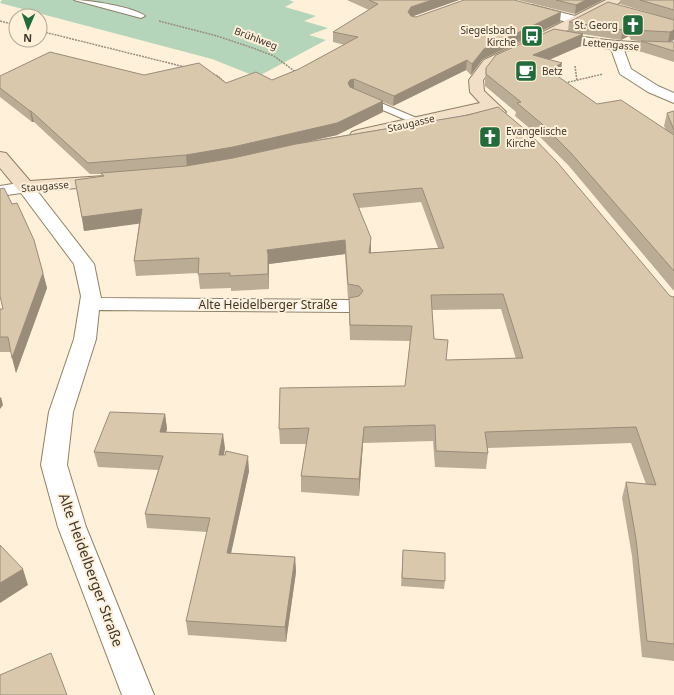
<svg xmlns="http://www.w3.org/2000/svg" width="674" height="695" viewBox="0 0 674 695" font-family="'Noto Sans',sans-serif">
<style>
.green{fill:#b4d5ba}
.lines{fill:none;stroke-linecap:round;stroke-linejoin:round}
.lane-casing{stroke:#908066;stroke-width:2}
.street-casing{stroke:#908066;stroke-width:2}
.secondary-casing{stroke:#908066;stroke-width:2}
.path{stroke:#988e7d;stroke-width:1.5;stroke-dasharray:2 1;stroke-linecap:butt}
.lane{fill:#fff;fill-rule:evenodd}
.street{fill:#fff;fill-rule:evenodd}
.secondary{fill:#f2dfc8;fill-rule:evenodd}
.wall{fill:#bbac95;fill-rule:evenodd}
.shaded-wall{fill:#998c79}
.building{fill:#dac8ad;stroke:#998c79;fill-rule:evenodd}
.labels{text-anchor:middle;stroke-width:4;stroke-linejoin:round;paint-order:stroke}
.far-poi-label{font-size:10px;fill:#3e372c;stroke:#fef0d9;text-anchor:end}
.far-street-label{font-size:10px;fill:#3e372c;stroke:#fef0d9}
.street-label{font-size:12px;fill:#3e372c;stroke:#fef0d9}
.near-street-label{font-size:14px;fill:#3e372c;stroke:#fef0d9}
</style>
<rect width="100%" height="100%" fill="#fef0d9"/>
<path class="green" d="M 2,0 L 289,0 L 294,2 L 285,7 L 316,16 L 304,21 L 328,28 L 309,35 L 326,40 L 257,77 L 212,59 L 0,3 Z"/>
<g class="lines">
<g class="lane-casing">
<g id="lane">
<path d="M 74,0 C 89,0 134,7 145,16 L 141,18 Z"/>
<path d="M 367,97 L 419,119 L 421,121 L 416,124 L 413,123 L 364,102 L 363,100 Z"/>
</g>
</g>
<g class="street-casing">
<g id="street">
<path d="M 532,5 L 579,17 L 581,20 L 579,23 L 575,24 L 528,12 L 526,9 L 528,6 Z"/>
<path d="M 553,31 C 591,40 629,43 668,43 L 674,40 L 674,51 L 672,51 L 624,50 L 631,69 L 658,86 L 674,93 L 674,103 L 648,92 L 620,74 L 611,49 L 582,45 L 548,38 L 547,35 L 548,32 Z"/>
<path d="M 25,182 L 31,183 L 94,264 L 101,298 L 351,300 L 358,302 L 361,306 L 358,310 L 351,312 L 99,310 L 96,339 L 73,412 L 67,465 L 86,527 L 154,695 L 122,695 L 58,527 L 41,465 L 49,412 L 74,339 L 81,296 L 74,264 L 21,193 L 0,196 L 0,186 Z"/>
</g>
</g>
<g class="secondary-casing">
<g id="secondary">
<path d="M 606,0 L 621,0 L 619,3 L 555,37 L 494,66 L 483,80 L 484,91 L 503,109 L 506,112 L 503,115 C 496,117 493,115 487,110 L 358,140 L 352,138 L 350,135 L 352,132 L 358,130 L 480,103 L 470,92 L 469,80 L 484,60 L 545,31 Z"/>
<path d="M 0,152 L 6,153 L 30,181 L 104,176 L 110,177 L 113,181 L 110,185 L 104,186 L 25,192 L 19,191 L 0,168 Z"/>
</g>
</g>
<g class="path">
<path d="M 0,21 L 16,25"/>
<path d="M 159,21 L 217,36 L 253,48 L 274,56 L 297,73"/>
<path d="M 40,31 L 185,67"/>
<path d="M 575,66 L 577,81"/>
<path d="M 213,74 L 218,76 L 225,83"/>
<path d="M 565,83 L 603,74"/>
</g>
<use href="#lane" class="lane"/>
<use href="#street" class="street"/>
<use href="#secondary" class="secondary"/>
</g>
<g class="wall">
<path d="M 347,0 L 459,0 L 412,16 L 416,17 L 560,22 L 483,59 L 471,75 L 466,70 L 393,106 L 383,102 L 383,112 L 337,135 L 304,142 L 468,115 L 670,296 L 674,297 L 674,661 L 642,657 L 632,556 L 622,498 L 626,482 L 646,484 L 631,443 L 488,448 L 488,453 L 486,469 L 435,467 L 433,441 L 363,443 L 359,496 L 301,492 L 301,476 L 306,444 L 280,444 L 279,429 L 405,386 L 410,341 L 350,340 L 349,313 L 349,299 L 348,298 L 345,254 L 269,264 L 269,289 L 231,291 L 231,288 L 200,289 L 198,273 L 136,276 L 134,261 L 139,223 L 84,231 L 75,180 L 102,176 L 101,174 L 90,174 L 34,122 L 32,122 L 0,97 L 0,76 L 144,75 L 226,83 L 272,80 L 299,69 L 345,45 L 333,42 L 333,32 L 369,10 ZM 421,202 L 438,248 L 371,253 L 359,208 ZM 501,309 L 516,359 L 446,360 L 434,339 L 432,310 Z"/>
<path d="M 518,0 L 603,0 L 575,14 Z"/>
<path d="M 621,0 L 674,0 L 674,39 L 668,42 L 638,41 L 631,40 L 629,36 L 621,40 L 583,34 L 581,46 L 549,60 L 560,75 L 558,77 L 597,104 L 666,130 L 664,126 L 667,113 L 674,111 L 674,291 L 569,166 L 540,137 L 515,116 L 516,112 L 485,86 L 485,80 L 486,68 L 568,31 L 569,22 L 666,18 L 620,4 Z"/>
<path d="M 641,41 L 674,42 L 674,62 L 639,51 Z"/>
<path d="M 43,273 L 47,288 L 16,373 L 11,352 L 0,352 L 0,309 L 3,309 Z"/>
<path d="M 165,414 L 167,429 L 166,432 L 225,448 L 224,455 L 249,471 L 231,553 L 295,557 L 296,572 L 286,642 L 188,635 L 186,621 L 207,532 L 147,528 L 145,514 L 158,470 L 98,467 L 94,452 Z"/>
<path d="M 403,550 L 445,581 L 444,589 L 401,586 Z"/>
</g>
<g class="shaded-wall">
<path d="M 432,0 L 459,0 L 411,17 L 408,12 L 411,7 Z"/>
<path d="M 586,0 L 603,0 L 575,14 L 576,5 Z"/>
<path d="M 561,12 L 560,22 L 483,59 L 471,75 L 472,64 L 484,49 Z"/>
<path d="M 631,26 L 629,36 L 621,40 L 623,30 Z"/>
<path d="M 674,30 L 674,39 L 668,42 L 670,32 Z"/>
<path d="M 583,34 L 581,46 L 532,67 L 533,55 Z"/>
<path d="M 467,60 L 466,70 L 393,106 L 394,96 Z"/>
<path d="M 562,63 L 560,75 L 547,82 L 549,70 Z"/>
<path d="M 354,79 L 354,90 L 350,91 L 348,83 L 350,80 Z"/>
<path d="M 383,101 L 383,112 L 337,135 L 234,159 L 187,167 L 186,155 Z"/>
<path d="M 30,111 L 31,111 L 34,122 L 32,122 Z"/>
<path d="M 142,209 L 144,223 L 84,231 L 82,217 Z"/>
<path d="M 371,238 L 371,252 L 369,267 L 369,253 Z"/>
<path d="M 345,240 L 345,254 L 269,264 L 269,289 L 267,250 Z"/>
<path d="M 43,273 L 47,288 L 16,373 L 12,358 Z"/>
<path d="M 1,397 L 3,405 L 0,409 L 0,398 Z"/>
<path d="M 165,414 L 167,429 L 162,446 L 160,432 Z"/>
<path d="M 364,427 L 363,443 L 359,496 L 359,479 Z"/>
<path d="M 223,434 L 225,448 L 221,469 L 219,455 Z"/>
<path d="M 248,456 L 249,471 L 228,567 L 227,553 Z"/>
<path d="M 295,557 L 296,572 L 286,642 L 285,627 Z"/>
<path d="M 23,569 L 28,585 L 0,603 L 0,583 Z"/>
</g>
<g class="building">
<path d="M 369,0 L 432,0 L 411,7 L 408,12 L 411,16 L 416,17 L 464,0 L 514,0 L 561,12 L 484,49 L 472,64 L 467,60 L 394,96 L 354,79 L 350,80 L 348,83 L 350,87 L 383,101 L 337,123 L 233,147 L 186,155 L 88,163 L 31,111 L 30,111 L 0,88 L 0,76 L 50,52 L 144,75 L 199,63 L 226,83 L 256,72 L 272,80 L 299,69 L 358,37 L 333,32 L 378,4 Z"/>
<path d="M 556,0 L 586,0 L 576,5 Z"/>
<path d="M 640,0 L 674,0 L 674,10 Z"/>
<path d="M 608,2 L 674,20 L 674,30 L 670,32 L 633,30 L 631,26 L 623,30 L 569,22 Z"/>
<path d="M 554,29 L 583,34 L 533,55 L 562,63 L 549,70 L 597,104 L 621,100 L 674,135 L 674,271 L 571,153 L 542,124 L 517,103 L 521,102 L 486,74 L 486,68 L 496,55 Z"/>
<path d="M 641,41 L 674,42 L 674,51 Z"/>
<path d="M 498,107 L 528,132 L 557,162 L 670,296 L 674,297 L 674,644 L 647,641 L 636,539 L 626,482 L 656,485 L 636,427 L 485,432 L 488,453 L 436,451 L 435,425 L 364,427 L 359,479 L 301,476 L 309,428 L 279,429 L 280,388 L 405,386 L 412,326 L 350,325 L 349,298 L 359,296 L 363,291 L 359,286 L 348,284 L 345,240 L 267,250 L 268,254 L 268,274 L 230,276 L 230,273 L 198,274 L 199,258 L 134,261 L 142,209 L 82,217 L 75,180 L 104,176 L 101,173 L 186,166 L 233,158 L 296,144 L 468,115 ZM 422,188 L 444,248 L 369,253 L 371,238 L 353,194 ZM 503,294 L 523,358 L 446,360 L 448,340 L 434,339 L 431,295 Z"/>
<path d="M 674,111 L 674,130 L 667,113 Z"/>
<path d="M 4,188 L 12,204 L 17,203 L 34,240 L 43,273 L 12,358 L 8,337 L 0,337 L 0,309 L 3,309 L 0,296 L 0,189 Z"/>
<path d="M 110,412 L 165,414 L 160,432 L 223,434 L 219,455 L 225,455 L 226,451 L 248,456 L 227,553 L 295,557 L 285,627 L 186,621 L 210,518 L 145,514 L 163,456 L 94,452 Z"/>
<path d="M 0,545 L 23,569 L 0,583 Z"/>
<path d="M 403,550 L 445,553 L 445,581 L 402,578 Z"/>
<path d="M 51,653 L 67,695 L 0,695 L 0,675 Z"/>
</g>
<defs>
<g id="church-square" transform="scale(1.15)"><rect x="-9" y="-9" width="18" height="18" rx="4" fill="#216c3a" stroke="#fef0d9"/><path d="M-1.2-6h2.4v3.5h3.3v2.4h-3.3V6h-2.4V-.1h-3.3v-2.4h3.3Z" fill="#fff"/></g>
<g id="bus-square" transform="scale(1.15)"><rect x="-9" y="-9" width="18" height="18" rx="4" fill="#216c3a" stroke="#fef0d9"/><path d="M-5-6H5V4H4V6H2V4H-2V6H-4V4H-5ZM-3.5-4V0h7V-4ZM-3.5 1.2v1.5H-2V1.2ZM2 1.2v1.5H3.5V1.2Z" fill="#fff"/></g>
<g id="cafe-square" transform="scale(1.15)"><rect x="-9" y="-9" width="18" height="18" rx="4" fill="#216c3a" stroke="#fef0d9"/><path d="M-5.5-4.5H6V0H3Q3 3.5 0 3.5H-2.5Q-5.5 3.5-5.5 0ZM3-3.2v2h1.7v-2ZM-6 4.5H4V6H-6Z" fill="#fff"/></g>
</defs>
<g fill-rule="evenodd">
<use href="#church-square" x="633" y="25"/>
<use href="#bus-square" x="532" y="36"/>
<use href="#cafe-square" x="526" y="71"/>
<use href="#church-square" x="490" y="137"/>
</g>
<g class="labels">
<g class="far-poi-label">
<text x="618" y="29">St. Georg</text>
<text x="516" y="34">Siegelsbach<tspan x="516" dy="12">Kirche</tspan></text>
<text x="542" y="75" text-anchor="start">Betz</text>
<text x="506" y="135" text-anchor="start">Evangelische<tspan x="506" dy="12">Kirche</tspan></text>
</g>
<g class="far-street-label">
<text transform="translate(256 38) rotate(21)" y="4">Brühlweg</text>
<text transform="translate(611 44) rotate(5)" y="4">Lettengasse</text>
<text transform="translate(411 123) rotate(-13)" y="4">Staugasse</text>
<text transform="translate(45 186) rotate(-5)" y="4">Staugasse</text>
</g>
<g class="street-label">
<text x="268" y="309">Alte Heidelberger Straße</text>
</g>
<g class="near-street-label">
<text transform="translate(91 570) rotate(70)" y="5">Alte Heidelberger Straße</text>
</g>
</g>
<g transform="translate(28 28) rotate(182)"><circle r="19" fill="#fef0d9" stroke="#b1a694"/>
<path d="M0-3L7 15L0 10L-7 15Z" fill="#216c3a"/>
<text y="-6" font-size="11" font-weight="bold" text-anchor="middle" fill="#3e372c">N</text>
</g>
</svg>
